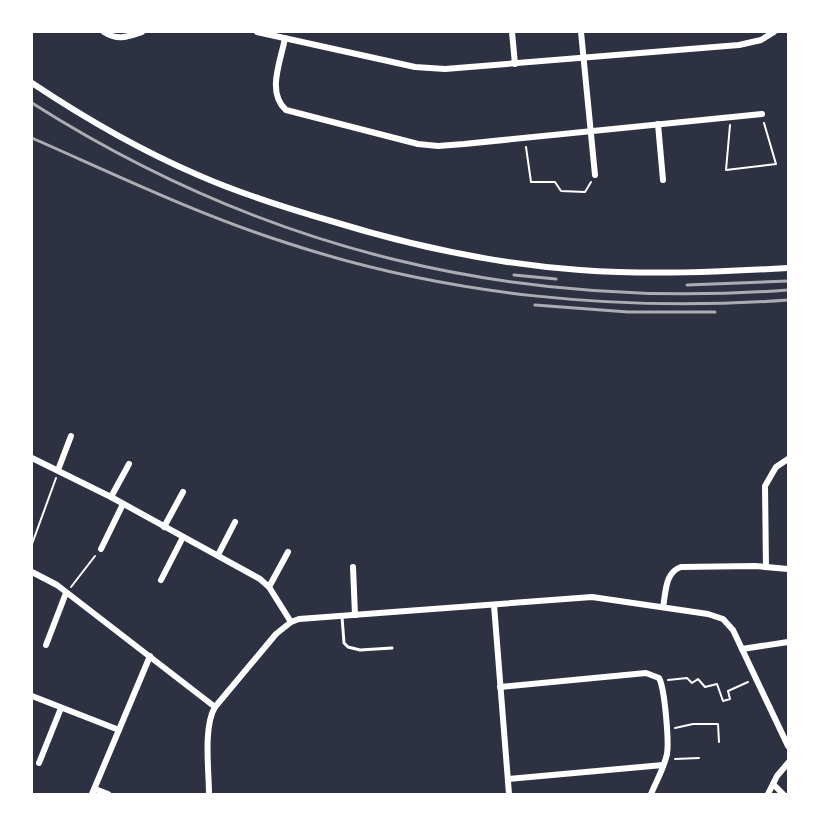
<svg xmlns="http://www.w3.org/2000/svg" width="820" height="826" viewBox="0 0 820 826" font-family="Quicksand,sans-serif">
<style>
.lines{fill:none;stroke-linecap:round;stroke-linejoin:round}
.path{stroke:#fff;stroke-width:2}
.service{stroke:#fff;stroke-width:3}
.minor{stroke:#fff;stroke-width:6}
.rail{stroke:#abadb3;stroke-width:3}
</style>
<rect width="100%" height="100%" fill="#2d3142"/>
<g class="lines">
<g class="path">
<path d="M 730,125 L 726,170 L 776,164 L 764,123"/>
<path d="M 526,147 L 531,182 L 555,182 L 561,191 L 585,192 L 591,182"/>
<path d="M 32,544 L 56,478"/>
<path d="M 71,587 L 95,556"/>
<path d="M 668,680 L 687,678 L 692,683 L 698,679 L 705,687 L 717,684 L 723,701 L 730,699 L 728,691 L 748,682"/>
<path d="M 675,728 L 693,724 L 718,724 L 719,742"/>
<path d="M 675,759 L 699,758"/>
</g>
<path class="service" d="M 342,617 L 344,643 L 348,647 L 360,650 L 392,648"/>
<g class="minor">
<path d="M 104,32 C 118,41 127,37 142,32"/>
<path d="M 257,32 L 415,67 L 445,69 L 739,45 L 761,40 L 774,32"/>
<path d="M 512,32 L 515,64"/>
<path d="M 581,32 L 595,175"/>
<path d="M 285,38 C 281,61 266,92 286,110 L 418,144 L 438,146 L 464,144 L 762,114"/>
<path d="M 32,83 C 83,117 142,151 198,175 C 241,194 286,208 331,221 C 412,246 495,264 580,270 C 650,275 719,272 788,268"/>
<path d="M 658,124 L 663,180"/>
<path d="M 32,458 L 111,497 L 260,579 L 269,587 L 291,622"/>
<path d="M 58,470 L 71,436"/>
<path d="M 111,497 L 129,464"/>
<path d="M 164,527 L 183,492"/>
<path d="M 101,549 L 123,504"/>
<path d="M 218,555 L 235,522"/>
<path d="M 353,567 L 355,615"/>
<path d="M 766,567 L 765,486 L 776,467 L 788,459"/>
<path d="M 32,572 L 57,585 L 215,707"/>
<path d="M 161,580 L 183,537"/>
<path d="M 269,587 L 288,552"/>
<path d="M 494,605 L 509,794"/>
<path d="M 663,607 C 666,592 665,572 681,567 L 755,566 L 788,569"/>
<path d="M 46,645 L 66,593"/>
<path d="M 742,649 L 788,642"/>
<path d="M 500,687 L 646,673 L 659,678 C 665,689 669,742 667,754 C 664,768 656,782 651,794"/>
<path d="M 32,696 L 119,730"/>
<path d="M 39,763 L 61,708"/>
<path d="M 508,779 L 663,765"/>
<path d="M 773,784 L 783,794"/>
<path d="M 95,789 L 108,794"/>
<path d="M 92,794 L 150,656"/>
<path d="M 209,794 C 209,771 203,727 215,707 L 276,634 L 291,622 L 299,619 L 592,597 L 708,614 L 723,619 L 733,630 L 788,746"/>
<path d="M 768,794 L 777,776 L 788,763"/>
</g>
<g class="rail">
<path d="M 32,103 C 265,251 513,310 788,290"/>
<path d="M 32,138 C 116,175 199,215 287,243 C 448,296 620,312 788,300"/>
<path d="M 514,275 L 556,279"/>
<path d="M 687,285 L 788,281"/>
<path d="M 535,305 L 628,312 L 715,312"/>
</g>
</g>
<rect width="820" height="826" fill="none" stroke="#ffffff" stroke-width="66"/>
</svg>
